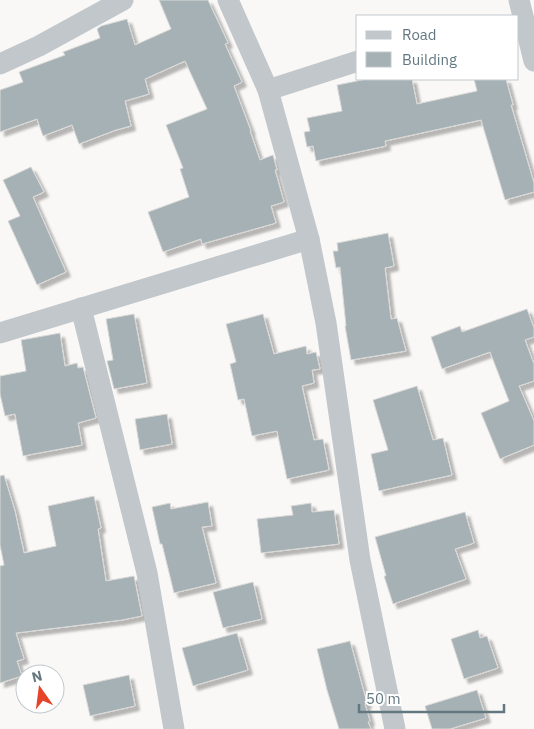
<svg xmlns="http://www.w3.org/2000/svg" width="534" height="729" viewBox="0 0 534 729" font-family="'IBM Plex Sans',sans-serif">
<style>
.building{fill:#a6b1b5;stroke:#dadad8;filter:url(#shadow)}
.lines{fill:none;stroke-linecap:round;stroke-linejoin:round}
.minor{stroke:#c1c7ca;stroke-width:21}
</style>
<defs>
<filter id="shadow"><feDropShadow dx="4.5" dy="4.5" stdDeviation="1" flood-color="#0004"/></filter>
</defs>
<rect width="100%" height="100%" fill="#f9f8f6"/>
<g class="building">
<path d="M 159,0 L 208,0 L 228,43 L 225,44 L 242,82 L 234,86 L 251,131 L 250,131 L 260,160 L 273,155 L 277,170 L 275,170 L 284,202 L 271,206 L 276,223 L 202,244 L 201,239 L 163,252 L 148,212 L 189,197 L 180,169 L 183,168 L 166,125 L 207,109 L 185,61 L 145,79 L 149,94 L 125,101 L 131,126 L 116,130 L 79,144 L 72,125 L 43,136 L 37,119 L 0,132 L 0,90 L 23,82 L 19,72 L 65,55 L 63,52 L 100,38 L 97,29 L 101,26 L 127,19 L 135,45 L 171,29 Z"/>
<path d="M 367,79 L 412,79 L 417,104 L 477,91 L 474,79 L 506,79 L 513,105 L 511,105 L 534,183 L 534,192 L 505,200 L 481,120 L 385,141 L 386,146 L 316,161 L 313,146 L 307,147 L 304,132 L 310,131 L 307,118 L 342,111 L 337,85 Z"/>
<path d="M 31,167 L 44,192 L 33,197 L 66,272 L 37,285 L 8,221 L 20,216 L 3,180 Z"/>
<path d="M 388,233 L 394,266 L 385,268 L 391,319 L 397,318 L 406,351 L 351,360 L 345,326 L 346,326 L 340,267 L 336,268 L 333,251 L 338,251 L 337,243 Z"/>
<path d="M 527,309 L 534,328 L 534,337 L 525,340 L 534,364 L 534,381 L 519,386 L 534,421 L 534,445 L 500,459 L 481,413 L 509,401 L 490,352 L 442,369 L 431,337 L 460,326 L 462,332 Z"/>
<path d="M 134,314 L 147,383 L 114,389 L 107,361 L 113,360 L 106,319 Z"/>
<path d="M 263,314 L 274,354 L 306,346 L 307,354 L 316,352 L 320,369 L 312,370 L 314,383 L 302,386 L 314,440 L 323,439 L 329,470 L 287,479 L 277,431 L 252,436 L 244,399 L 238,400 L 230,364 L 236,362 L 226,324 Z"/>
<path d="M 60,333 L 65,366 L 77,363 L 78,368 L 83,367 L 96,418 L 78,423 L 82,445 L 23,456 L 15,414 L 5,416 L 0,394 L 0,376 L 26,371 L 21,340 Z"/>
<path d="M 417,386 L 433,440 L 443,438 L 452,475 L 379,491 L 371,454 L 388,450 L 373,400 Z"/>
<path d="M 167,414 L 172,444 L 140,450 L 135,419 Z"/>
<path d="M 4,475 L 15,511 L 24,553 L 56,546 L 48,506 L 94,496 L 101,528 L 98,529 L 106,581 L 134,576 L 142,616 L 122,620 L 16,633 L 24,659 L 17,661 L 22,676 L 0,683 L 0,566 L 4,565 L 0,545 L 0,476 Z"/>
<path d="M 208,502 L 212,526 L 202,527 L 216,583 L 174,593 L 162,544 L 160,544 L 152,507 L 170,503 L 171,509 Z"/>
<path d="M 311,503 L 312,512 L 334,510 L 339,544 L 261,553 L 257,519 L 293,515 L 291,506 Z"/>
<path d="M 465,512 L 474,543 L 455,549 L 466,579 L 393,604 L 384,576 L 386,576 L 375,537 Z"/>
<path d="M 253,582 L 262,619 L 223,628 L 213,592 Z"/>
<path d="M 478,630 L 480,638 L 487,636 L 498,668 L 464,679 L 451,639 Z"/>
<path d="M 237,633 L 248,670 L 193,686 L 182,648 Z"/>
<path d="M 350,641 L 367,703 L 365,704 L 370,721 L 368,722 L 371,729 L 339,729 L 327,690 L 317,649 Z"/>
<path d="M 129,675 L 135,706 L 90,716 L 83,685 Z"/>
<path d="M 477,690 L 486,718 L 450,729 L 432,729 L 425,706 Z"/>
</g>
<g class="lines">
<g class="minor">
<path d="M 228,0 L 268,90 L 309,239 L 326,323 L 360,560 L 395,729"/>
<path d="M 519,0 L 534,61"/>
<path d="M 0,64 L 39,46 L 123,0"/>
<path d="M 268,90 L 358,61"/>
<path d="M 81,308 L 147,573 L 174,729"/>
<path d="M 0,333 L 309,239"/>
</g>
</g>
<rect x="356" y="15" width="162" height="65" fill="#ffffff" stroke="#c1c9cd"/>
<rect x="366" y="31" width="25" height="8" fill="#c1c7ca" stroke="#c1c9cd"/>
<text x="402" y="40" font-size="15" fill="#637781">Road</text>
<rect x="366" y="52" width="25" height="15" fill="#a6b1b5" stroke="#c1c9cd"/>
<text x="402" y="65" font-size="15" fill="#637781">Building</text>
<g transform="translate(40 689) rotate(346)"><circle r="24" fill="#ffffff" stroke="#c1c9cd"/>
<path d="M0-4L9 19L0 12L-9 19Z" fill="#e64429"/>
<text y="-8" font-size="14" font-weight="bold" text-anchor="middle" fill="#637781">N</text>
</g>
<path d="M359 704v8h145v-8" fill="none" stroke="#637781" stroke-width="2.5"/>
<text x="366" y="704" font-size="15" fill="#637781" stroke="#ffffff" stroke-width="4" paint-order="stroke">50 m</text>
</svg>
